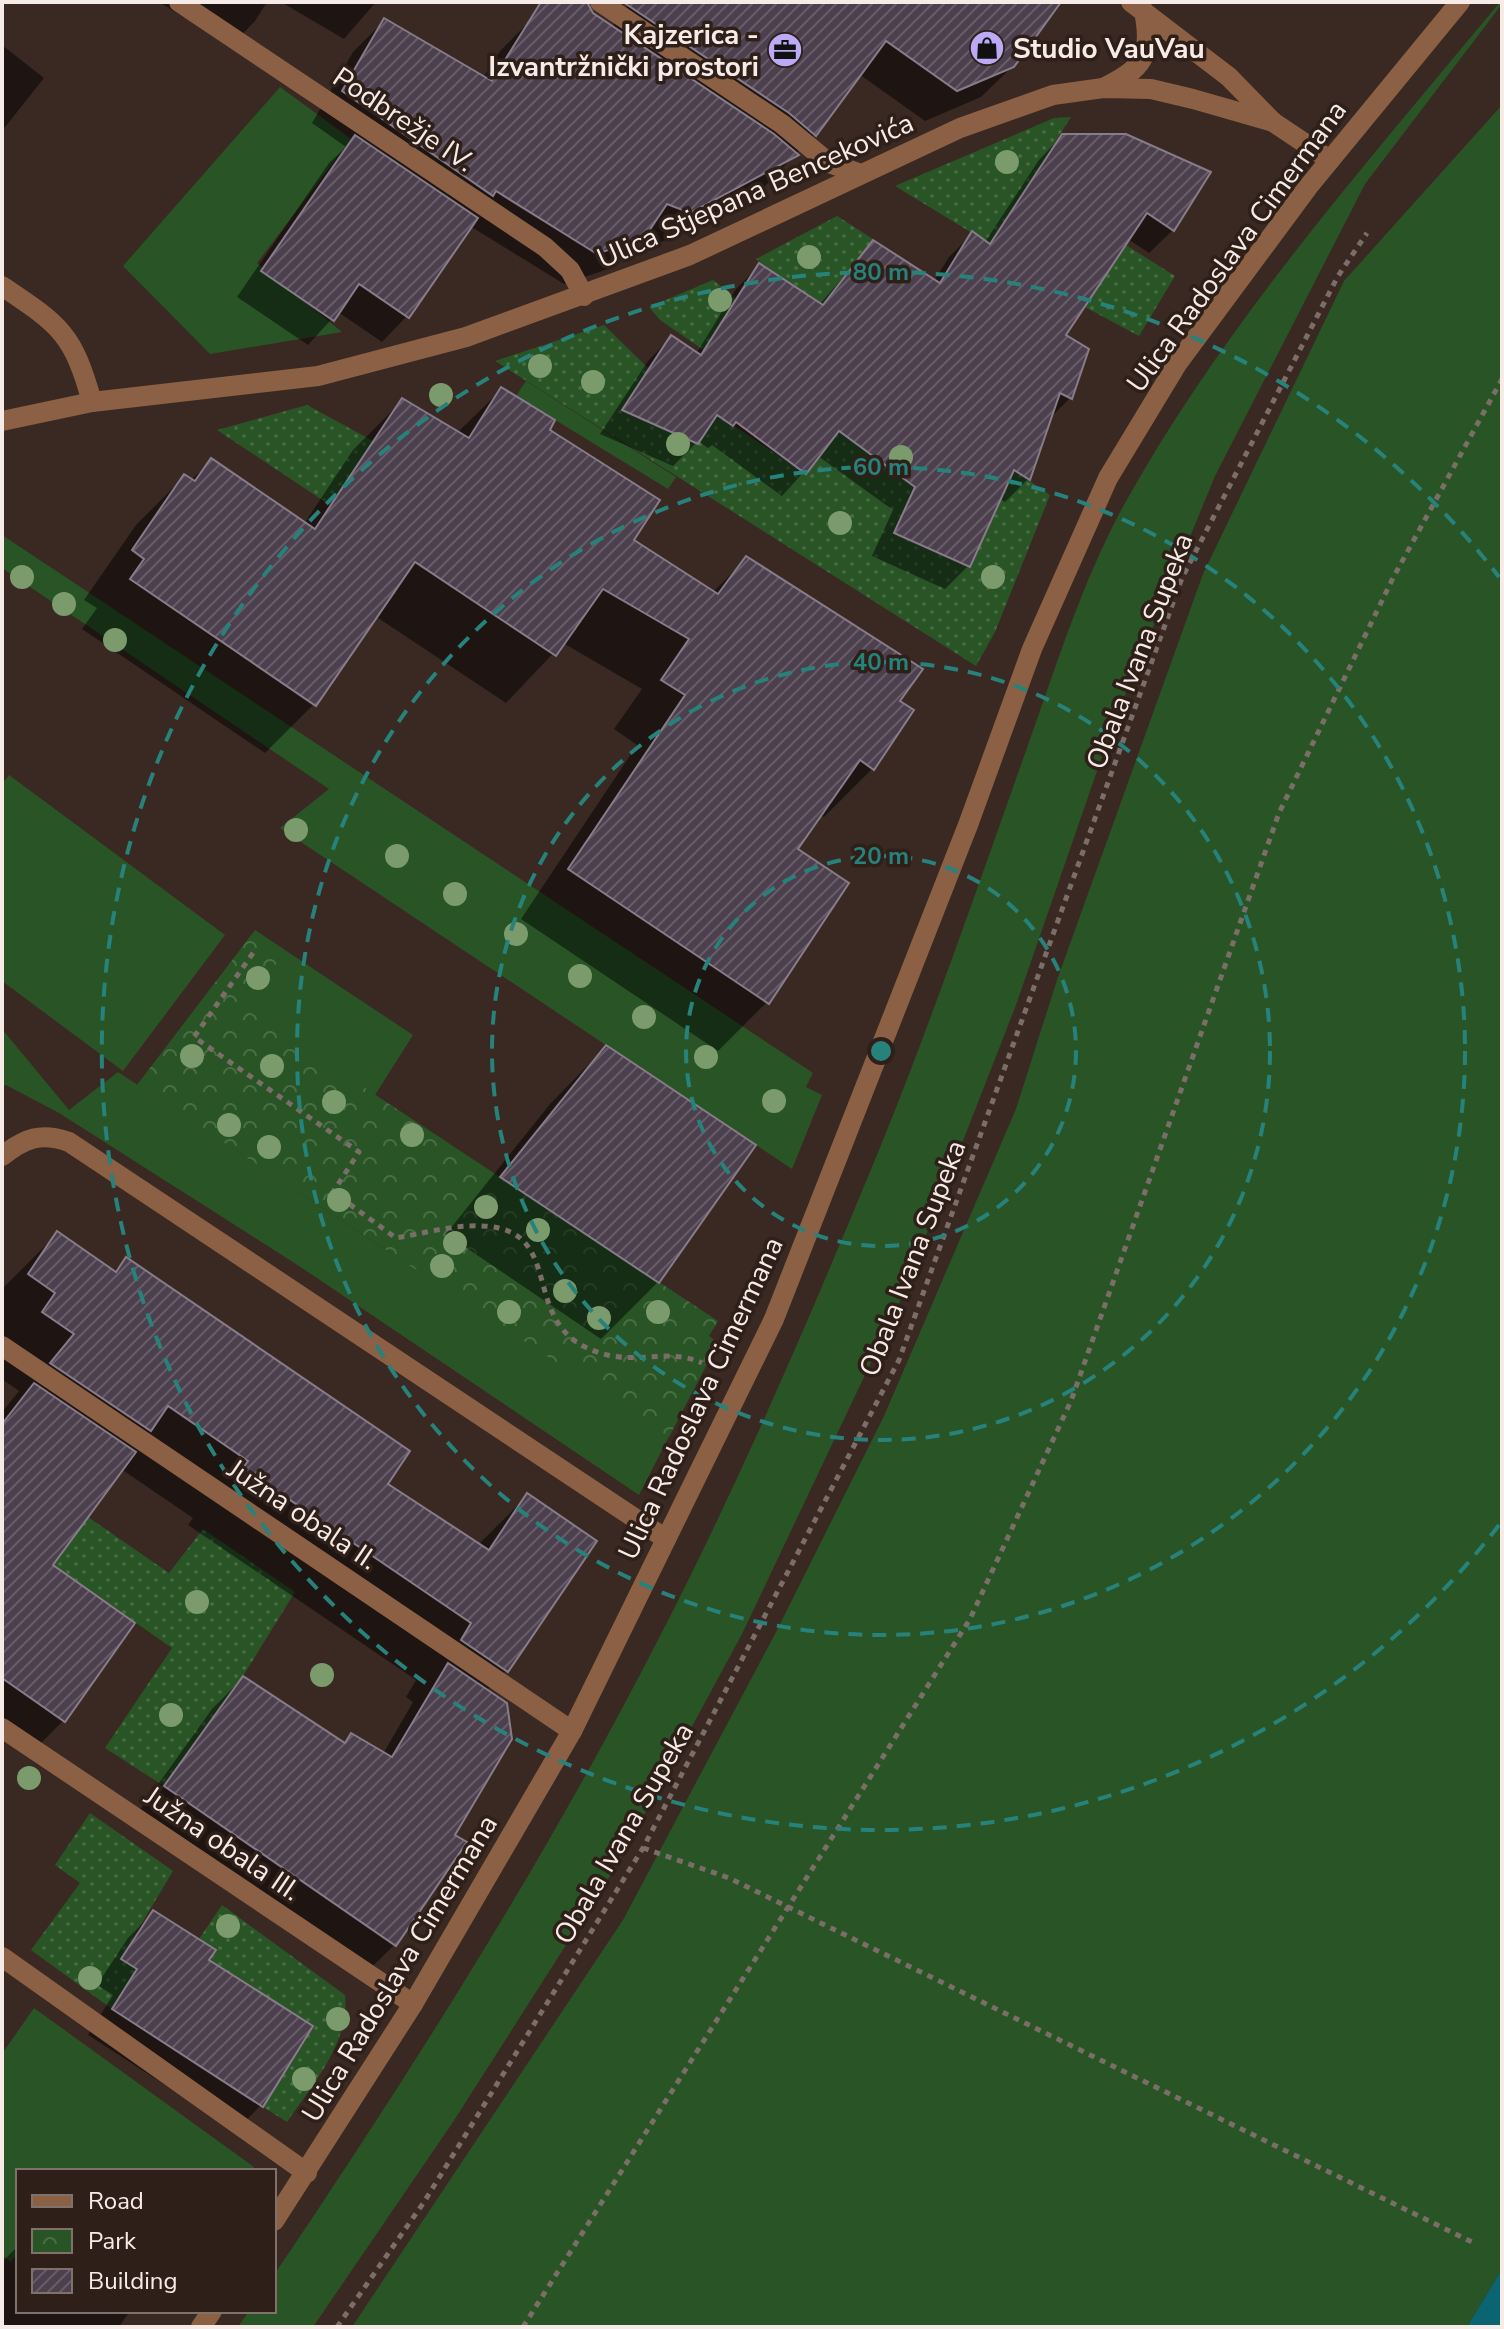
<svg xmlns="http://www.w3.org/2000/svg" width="1504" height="2329" viewBox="0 0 1504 2329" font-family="'Nunito Sans',sans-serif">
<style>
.grass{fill:#295526}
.park{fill:url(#park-crowns)}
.garden{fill:url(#garden-dots)}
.water{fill:#0b6471}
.shadow{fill:#0007}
.building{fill:url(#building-hatch);stroke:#887b8a;stroke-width:2}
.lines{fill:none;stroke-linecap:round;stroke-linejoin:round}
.path{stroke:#7b6d67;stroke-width:5;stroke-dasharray:6 6;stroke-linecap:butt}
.service{stroke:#8c6044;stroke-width:20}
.minor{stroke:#8c6044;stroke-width:20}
.tertiary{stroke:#8c6044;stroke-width:20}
.tree{fill:#7b9b6d}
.ring{fill:none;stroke:#26827a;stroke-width:4;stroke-dasharray:14 10}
.labels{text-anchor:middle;stroke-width:7;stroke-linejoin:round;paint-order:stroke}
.poi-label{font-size:28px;font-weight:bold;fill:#f7ebe7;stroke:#2f1f19;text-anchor:end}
.street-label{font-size:28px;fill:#f7ebe7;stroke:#2f1f19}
.centre{fill:#26827a;stroke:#2f1f19;stroke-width:4}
.ring-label{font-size:24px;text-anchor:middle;font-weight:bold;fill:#26827a;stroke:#2f1f19;stroke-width:7;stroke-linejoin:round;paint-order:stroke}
</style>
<defs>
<pattern id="park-crowns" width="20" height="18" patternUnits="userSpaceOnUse" patternTransform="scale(2)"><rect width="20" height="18" fill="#295526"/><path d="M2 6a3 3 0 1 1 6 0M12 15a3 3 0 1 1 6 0" fill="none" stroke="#496e46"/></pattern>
<pattern id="garden-dots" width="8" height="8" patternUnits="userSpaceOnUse" patternTransform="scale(2)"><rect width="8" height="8" fill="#295526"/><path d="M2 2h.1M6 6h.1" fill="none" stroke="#496e46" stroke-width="1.8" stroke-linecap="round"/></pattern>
<pattern id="building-hatch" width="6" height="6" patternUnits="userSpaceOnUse" patternTransform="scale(2)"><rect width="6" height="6" fill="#4c404e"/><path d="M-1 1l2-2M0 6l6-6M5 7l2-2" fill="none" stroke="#675c68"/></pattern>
</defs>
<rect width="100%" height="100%" fill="#392922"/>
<g class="grass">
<path d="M 1500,2 L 1502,4 L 1365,184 L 1215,476 L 1114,722 L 1016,1005 L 902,1297 L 742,1634 L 617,1865 L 453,2122 L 313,2327 L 238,2327 L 249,2311 L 274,2311 L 274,2275 C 413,2069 546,1859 659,1638 C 741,1479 811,1315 879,1150 C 933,1017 980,881 1028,745 C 1057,664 1083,579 1125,503 C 1227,320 1367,163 1500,2 Z"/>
<path d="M 280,87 L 351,139 L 257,263 L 342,332 L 210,354 L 123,266 Z"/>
<path d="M 1502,105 L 1502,2269 L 1467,2327 L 352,2327 L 623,1920 L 775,1634 L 884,1416 L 1016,1109 L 1057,980 L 1203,574 L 1344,281 Z"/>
<path d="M 526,381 L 676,477 L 668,489 L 516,396 Z"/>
<path d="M 2,535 L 813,1073 L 806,1087 L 822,1095 L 792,1169 L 280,828 L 329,789 L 2,568 Z"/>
<path d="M 9,775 L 225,935 L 123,1071 L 2,981 L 2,784 Z"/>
<path d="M 285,950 L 413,1035 L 375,1095 L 246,1010 Z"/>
<path d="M 2,1029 L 69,1110 L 118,1072 L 389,1252 L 701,1374 L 639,1495 L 299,1266 L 59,1113 L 6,1085 L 2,1086 Z"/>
<path d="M 34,2008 L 254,2167 L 251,2171 L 18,2171 L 18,2251 L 11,2262 L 2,2255 L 2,2054 Z"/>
</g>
<path class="park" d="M 255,930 L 285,950 L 247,1010 L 718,1321 L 709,1336 L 718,1343 L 669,1437 L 137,1085 Z"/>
<g class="garden">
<path d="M 1071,117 L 990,244 L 895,186 L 1054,118 Z"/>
<path d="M 837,216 L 873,239 L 822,306 L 756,259 Z"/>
<path d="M 1126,245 L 1175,276 L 1139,336 L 1085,307 Z"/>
<path d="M 713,280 L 777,331 L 743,377 L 660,320 L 649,307 Z"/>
<path d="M 604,325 L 649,369 L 806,474 L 839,431 L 861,447 L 963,438 L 894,533 L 969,567 L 1014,470 L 1050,495 L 995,632 L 976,666 L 495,361 Z"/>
<path d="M 307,405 L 373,441 L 353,472 L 402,553 L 217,430 Z"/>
<path d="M 88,1517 L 169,1573 L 203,1529 L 295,1592 L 243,1676 L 164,1786 L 105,1748 L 172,1648 L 53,1565 Z"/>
<path d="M 90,1813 L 173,1871 L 121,1958 L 137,1969 L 112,2009 L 31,1950 L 80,1883 L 55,1865 Z"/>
<path d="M 222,1905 L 345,1995 C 350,2042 313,2084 287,2122 L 263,2107 L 313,2026 L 209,1960 L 216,1950 L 199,1939 Z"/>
</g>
<path class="water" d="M 1502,2269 L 1502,2327 L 1467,2327 Z"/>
<g class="shadow">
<path d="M 159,2 L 267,2 L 255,21 L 231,46 Z"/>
<path d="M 281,2 L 376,2 L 344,39 Z"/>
<path d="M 630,2 L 1059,2 L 1013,66 L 981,97 L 925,121 L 859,74 L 815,134 L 765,186 L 658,244 L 642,237 L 611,268 L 564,284 L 470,226 L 407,316 L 382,342 L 338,312 L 308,345 L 237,297 L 329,163 L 346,147 L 312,123 L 353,52 L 384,21 L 483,78 L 500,51 L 532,19 L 603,39 Z"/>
<path d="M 2,45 L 44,78 L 2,131 Z"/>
<path d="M 1062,136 L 1173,230 L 1149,253 L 1128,239 L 1063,336 L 1070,398 L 1048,420 L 1028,479 L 1005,502 L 999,498 L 968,566 L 945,589 L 872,556 L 893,510 L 818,456 L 782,496 L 712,445 L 708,448 L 698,441 L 673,466 L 600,434 L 648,361 L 671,337 L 696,354 L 736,289 L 759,266 L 819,305 L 874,242 L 934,281 L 949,257 L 972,234 L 985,242 L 1039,160 Z"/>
<path d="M 502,389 L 548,430 L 631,541 L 713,592 L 747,558 L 897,702 L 873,768 L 824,817 L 820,815 L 796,849 L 767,1002 L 718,1051 L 521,919 L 637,745 L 614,729 L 642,689 L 563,643 L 506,703 L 375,616 L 314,704 L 265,753 L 82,629 L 97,608 L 84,600 L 136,525 L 185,476 L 191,480 L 211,461 L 304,524 L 353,450 L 402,401 L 457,433 Z"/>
<path d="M 606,1047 L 754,1146 L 658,1282 L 601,1339 L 446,1234 L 550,1104 Z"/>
<path d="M 57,1234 L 113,1272 L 126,1259 L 386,1484 L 478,1545 L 527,1496 L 506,1671 L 486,1691 L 452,1835 L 394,1945 L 363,1976 L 134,1818 L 212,1709 L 243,1678 L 343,1744 L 351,1735 L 383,1754 L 413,1702 L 406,1697 L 416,1680 L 188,1525 L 193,1518 L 121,1469 L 50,1566 L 132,1623 L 63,1721 L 38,1746 L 2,1722 L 2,1412 L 19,1391 L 2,1379 L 2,1289 Z"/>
<path d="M 154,1912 L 206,1961 L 261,2105 L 236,2131 L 88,2035 L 113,1995 L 97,1985 L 128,1938 Z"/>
<path d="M 18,2246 L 18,2311 L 130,2311 L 119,2327 L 2,2327 L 2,2262 Z"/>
</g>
<g class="building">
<path d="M 541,2 L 587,2 L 593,13 L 774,134 L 799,155 L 690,213 L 667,204 L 645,237 L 597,254 L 496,191 L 493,196 L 342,91 L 384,18 L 492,81 Z"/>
<path d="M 623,2 L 1061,2 L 1014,67 L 957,91 L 886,41 L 816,136 L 789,113 Z"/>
<path d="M 1062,134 L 1126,134 L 1211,172 L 1174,231 L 1147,213 L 1066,335 L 1089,349 L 1072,399 L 1060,393 L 1030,480 L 1014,470 L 970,567 L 894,533 L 915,487 L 839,431 L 806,474 L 736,422 L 733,426 L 717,415 L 698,444 L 622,410 L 671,335 L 701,355 L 759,263 L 823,305 L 873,240 L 940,283 L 972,231 L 990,244 Z"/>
<path d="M 355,135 L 478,218 L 409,318 L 359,284 L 334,321 L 261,271 Z"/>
<path d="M 501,387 L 555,420 L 550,430 L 660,500 L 634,540 L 718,594 L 746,556 L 923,669 L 900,701 L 914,710 L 874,770 L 860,760 L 798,849 L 849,883 L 769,1004 L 568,869 L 685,695 L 661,680 L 689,639 L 603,589 L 556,656 L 415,562 L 316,706 L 130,579 L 144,559 L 132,550 L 184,474 L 195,481 L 211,458 L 315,529 L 402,398 L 469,438 Z"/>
<path d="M 606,1045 L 756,1145 L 659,1283 L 500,1177 Z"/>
<path d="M 57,1231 L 116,1272 L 126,1257 L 410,1451 L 388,1484 L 489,1550 L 527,1493 L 597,1541 L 508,1672 L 461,1640 L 471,1623 L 243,1468 L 248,1461 L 168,1406 L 151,1431 L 50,1363 L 74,1334 L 42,1312 L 55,1293 L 28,1274 Z"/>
<path d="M 34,1383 L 136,1452 L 53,1565 L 135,1623 L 65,1722 L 2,1678 L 2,1424 Z"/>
<path d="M 448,1663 L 507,1703 L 512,1739 L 455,1835 L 467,1842 L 396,1946 L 164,1786 L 243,1676 L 345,1743 L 351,1733 L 392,1757 Z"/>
<path d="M 153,1910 L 216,1950 L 209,1960 L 313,2026 L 263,2107 L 112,2009 L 137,1969 L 121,1959 Z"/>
</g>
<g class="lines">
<g class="path">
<path d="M 253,953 L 194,1037 L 359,1152 L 333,1192 L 396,1238 C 420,1234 445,1227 469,1226 C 568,1221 519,1311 583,1346 C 632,1371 662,1345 702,1363"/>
<path d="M 643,1848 L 729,1878 L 1476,2244"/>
<path d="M 337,2327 L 424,2202 L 643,1848 L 899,1360 L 1182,578 L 1338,276 L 1367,233"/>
<path d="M 523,2327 L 970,1619 L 1071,1401 L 1279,813 L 1393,578 L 1502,379"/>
</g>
<path class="service" d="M 2,1156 C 25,1138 41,1132 69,1142 L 666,1539"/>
<g class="minor">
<path d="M 179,2 L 545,247 L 570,270 L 584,296"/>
<path d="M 600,2 L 782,124 L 829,163 L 858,173"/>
<path d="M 1131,2 L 1229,77 L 1273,122"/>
<path d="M 1103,88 C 1143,69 1153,56 1144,11"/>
<path d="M 2,286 C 60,325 73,333 92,402"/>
<path d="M 2,1346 L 572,1731"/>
<path d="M 2,1728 L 413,2004"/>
<path d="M 2,1957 L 307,2173"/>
</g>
<g class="tertiary">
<path d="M 2,421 L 92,402 L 318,376 L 466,337 L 690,255 L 960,128 L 1053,95 L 1103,88 L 1151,89 L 1193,99 L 1273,122 L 1330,160"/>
<path d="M 274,2221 L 413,2004 L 572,1731 L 774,1319 L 968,825 L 1032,649 L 1108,478 L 1177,364 L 1308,187 L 1460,2"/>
<path d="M 201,2327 L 212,2311"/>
</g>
</g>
<g class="tree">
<circle cx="1007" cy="162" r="12"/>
<circle cx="809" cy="257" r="12"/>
<circle cx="720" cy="300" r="12"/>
<circle cx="540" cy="366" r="12"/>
<circle cx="593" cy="382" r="12"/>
<circle cx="441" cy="395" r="12"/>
<circle cx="678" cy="444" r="12"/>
<circle cx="901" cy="457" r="12"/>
<circle cx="840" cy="523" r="12"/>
<circle cx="22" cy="577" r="12"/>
<circle cx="993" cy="577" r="12"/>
<circle cx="64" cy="604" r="12"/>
<circle cx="115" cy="640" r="12"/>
<circle cx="296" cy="830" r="12"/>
<circle cx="397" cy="856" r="12"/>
<circle cx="455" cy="894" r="12"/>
<circle cx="516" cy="934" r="12"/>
<circle cx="580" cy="976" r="12"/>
<circle cx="258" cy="978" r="12"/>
<circle cx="644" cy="1017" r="12"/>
<circle cx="192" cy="1056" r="12"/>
<circle cx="706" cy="1057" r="12"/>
<circle cx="272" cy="1066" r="12"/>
<circle cx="774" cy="1101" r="12"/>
<circle cx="334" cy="1102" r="12"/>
<circle cx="229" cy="1125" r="12"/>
<circle cx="412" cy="1135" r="12"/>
<circle cx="269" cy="1147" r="12"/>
<circle cx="339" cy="1200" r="12"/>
<circle cx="486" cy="1207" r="12"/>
<circle cx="538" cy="1230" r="12"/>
<circle cx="455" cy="1243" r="12"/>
<circle cx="442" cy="1266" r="12"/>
<circle cx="565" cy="1291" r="12"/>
<circle cx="509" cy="1312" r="12"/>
<circle cx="658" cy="1312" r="12"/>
<circle cx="599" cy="1318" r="12"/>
<circle cx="197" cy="1602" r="12"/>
<circle cx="322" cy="1675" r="12"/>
<circle cx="171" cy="1715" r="12"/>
<circle cx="29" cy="1778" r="12"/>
<circle cx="228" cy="1926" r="12"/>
<circle cx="90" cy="1978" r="12"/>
<circle cx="338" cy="2019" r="12"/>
<circle cx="304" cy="2079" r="12"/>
</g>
<g class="ring">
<circle cx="881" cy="1051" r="195"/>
<circle cx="881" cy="1051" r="389"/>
<circle cx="881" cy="1051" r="584"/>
<path d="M1499 1525A779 779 0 1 1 1499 577"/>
</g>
<defs>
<g id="shop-disc" transform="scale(1.8)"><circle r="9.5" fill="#bcaaf6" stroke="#2f1f19"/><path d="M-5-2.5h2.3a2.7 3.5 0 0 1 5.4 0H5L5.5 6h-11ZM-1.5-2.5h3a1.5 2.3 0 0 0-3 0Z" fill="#111"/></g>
<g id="office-disc" transform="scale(1.8)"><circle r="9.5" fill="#bcaaf6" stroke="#2f1f19"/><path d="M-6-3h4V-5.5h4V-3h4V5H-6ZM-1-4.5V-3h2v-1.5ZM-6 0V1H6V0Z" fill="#111"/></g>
</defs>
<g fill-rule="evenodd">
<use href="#shop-disc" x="987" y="48"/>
<use href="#office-disc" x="785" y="50"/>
</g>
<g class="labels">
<g class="poi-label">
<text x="759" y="44">Kajzerica -<tspan x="759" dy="32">Izvantržnički prostori</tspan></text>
<text x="1013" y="58" text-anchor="start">Studio VauVau</text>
</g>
<g class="street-label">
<text transform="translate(404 119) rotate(34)" y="10">Podbrežje IV.</text>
<text transform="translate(755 190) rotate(-24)" y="10">Ulica Stjepana Bencekovića</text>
<text transform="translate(1236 246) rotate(-54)" y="10">Ulica Radoslava Cimermana</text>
<text transform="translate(1139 651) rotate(-69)" y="10">Obala Ivana Supeka</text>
<text transform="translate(912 1258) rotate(-69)" y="10">Obala Ivana Supeka</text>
<text transform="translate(700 1398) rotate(-65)" y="10">Ulica Radoslava Cimermana</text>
<text transform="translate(303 1514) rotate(34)" y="10">Južna obala II.</text>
<text transform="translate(623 1833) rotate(-60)" y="10">Obala Ivana Supeka</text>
<text transform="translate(223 1843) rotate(34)" y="10">Južna obala III.</text>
<text transform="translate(399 1968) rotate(-59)" y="10">Ulica Radoslava Cimermana</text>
</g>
</g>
<circle cx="881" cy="1051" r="12" class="centre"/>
<g class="ring-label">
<text x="881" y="280">80 m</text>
<text x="881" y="475">60 m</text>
<text x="881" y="670">40 m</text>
<text x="881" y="864">20 m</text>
</g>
<rect width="1504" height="2329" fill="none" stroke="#f7ebe7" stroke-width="8"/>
<rect x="16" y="2169" width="260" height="144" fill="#2f1f19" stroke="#7f716b" stroke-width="2"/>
<rect x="32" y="2195" width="40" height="12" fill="#8c6044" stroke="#7f716b" stroke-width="2"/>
<text x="88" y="2209" font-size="24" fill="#f7ebe7">Road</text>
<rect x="32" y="2229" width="40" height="24" fill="url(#park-crowns)" stroke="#7f716b" stroke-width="2"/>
<text x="88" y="2249" font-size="24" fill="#f7ebe7">Park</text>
<rect x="32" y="2269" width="40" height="24" fill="url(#building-hatch)" stroke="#7f716b" stroke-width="2"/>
<text x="88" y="2289" font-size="24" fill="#f7ebe7">Building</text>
</svg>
